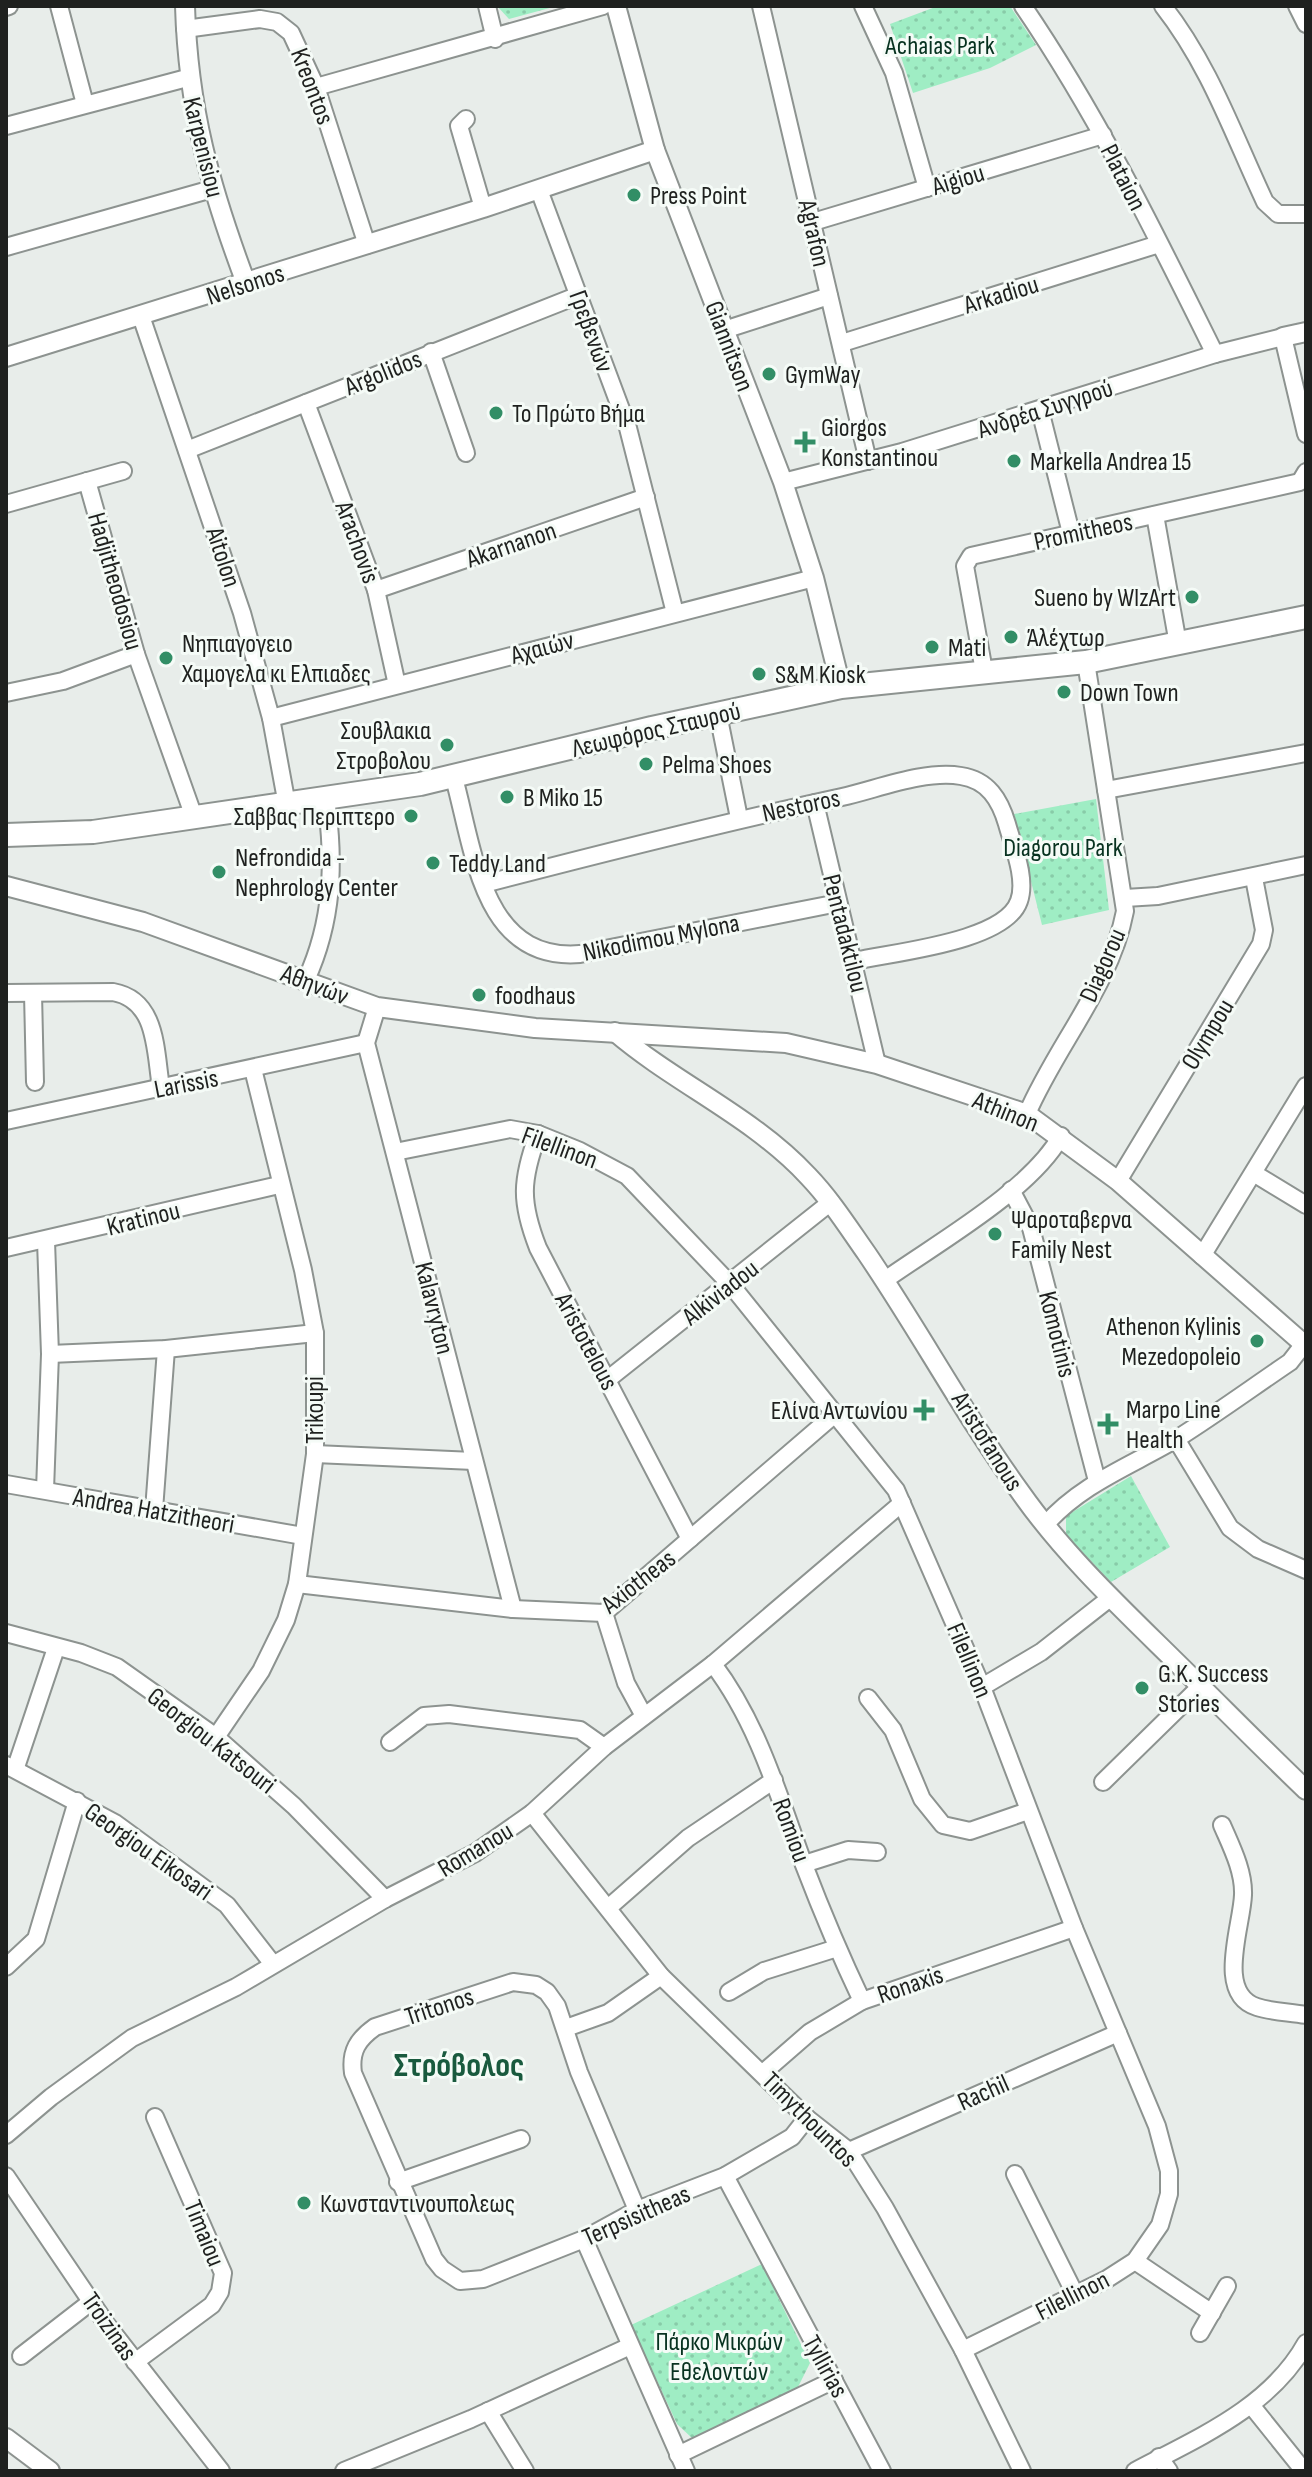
<svg xmlns="http://www.w3.org/2000/svg" width="1312" height="2477" viewBox="0 0 1312 2477" font-family="'Sofia Sans Condensed',sans-serif">
<style>
.park{fill:url(#park-dots)}
.lines{fill:none;stroke-linecap:round;stroke-linejoin:round}
.minor-casing{stroke:#8d9390;stroke-width:20}
.tertiary-casing{stroke:#8d9390;stroke-width:22}
.secondary-casing{stroke:#8d9390;stroke-width:26}
.minor{stroke:#fff;stroke-width:16}
.tertiary{stroke:#fff;stroke-width:18}
.secondary{stroke:#fff;stroke-width:22}
.poi-dot{fill:#328e66;stroke:#f5fbf7;stroke-width:3}
.labels{text-anchor:middle;stroke-width:6;stroke-linejoin:round;paint-order:stroke}
.park-label{font-size:26px;fill:#073220;stroke:#f5fbf7}
.street-label{font-size:26px;fill:#1f211f;stroke:#f5fbf7}
.poi-label{font-size:26px;fill:#1f211f;stroke:#f5fbf7;text-anchor:start}
.district-label{font-size:34px;font-weight:bold;fill:#195a3e;stroke:#f5fbf7}
</style>
<defs>
<pattern id="park-dots" width="8" height="8" patternUnits="userSpaceOnUse" patternTransform="scale(2)"><rect width="8" height="8" fill="#9fedc4"/><path d="M2 2h.1M6 6h.1" fill="none" stroke="#88cba8" stroke-width="1.8" stroke-linecap="round"/></pattern>
</defs>
<rect width="100%" height="100%" fill="#e8edea"/>
<g class="park">
<path d="M 497,6 L 557,6 L 509,19 Z"/>
<path d="M 938,6 L 1010,6 L 1036,45 L 990,68 L 913,93 L 890,24 Z"/>
<path d="M 1096,799 L 1109,910 L 1042,925 L 1014,814 Z"/>
<path d="M 1131,1476 L 1170,1547 L 1111,1582 L 1066,1535 L 1066,1516 Z"/>
<path d="M 762,2264 L 810,2363 L 796,2391 L 693,2439 L 677,2424 L 631,2325 Z"/>
</g>
<g class="lines">
<g class="minor-casing">
<g id="minor">
<path d="M 59,6 L 85,104"/>
<path d="M 487,6 L 495,39"/>
<path d="M 761,6 L 868,461"/>
<path d="M 863,6 L 894,73 L 927,188"/>
<path d="M 1023,6 C 1098,116 1156,235 1215,354"/>
<path d="M 1163,6 C 1210,66 1233,134 1265,202 L 1278,214 L 1306,214"/>
<path d="M 1297,6 L 1306,24"/>
<path d="M 6,7 L 9,6"/>
<path d="M 185,29 L 260,19 L 277,22 L 291,33 L 316,87 L 367,245"/>
<path d="M 316,87 L 603,6"/>
<path d="M 466,119 L 459,126 L 483,208"/>
<path d="M 6,126 L 187,78"/>
<path d="M 539,190 L 628,428 L 675,613"/>
<path d="M 813,222 L 1103,135"/>
<path d="M 6,247 L 212,189"/>
<path d="M 141,316 L 242,613 L 271,718 L 287,805"/>
<path d="M 724,330 L 829,296"/>
<path d="M 842,343 L 1159,244"/>
<path d="M 431,352 L 466,453"/>
<path d="M 306,403 L 376,590 L 397,685"/>
<path d="M 1040,410 L 1071,533"/>
<path d="M 187,450 L 579,295"/>
<path d="M 87,481 L 136,654 L 194,817"/>
<path d="M 783,482 L 902,452 L 1215,354 L 1283,337 L 1306,434"/>
<path d="M 6,504 L 123,471"/>
<path d="M 1155,515 L 1178,644"/>
<path d="M 376,590 L 646,497"/>
<path d="M 984,671 L 965,566 L 971,556 L 1300,482 L 1306,472"/>
<path d="M 6,693 L 63,681 L 136,654"/>
<path d="M 718,714 L 739,818"/>
<path d="M 271,718 L 814,578"/>
<path d="M 454,778 C 474,850 482,962 580,954 L 838,903"/>
<path d="M 1106,790 L 1306,753"/>
<path d="M 815,803 L 877,1064"/>
<path d="M 484,884 C 603,853 722,823 842,797 C 878,789 924,770 961,776 C 988,780 1000,800 1007,824 C 1013,846 1027,879 1019,901 C 1005,942 894,952 855,961"/>
<path d="M 1125,898 L 1158,896 L 1306,865"/>
<path d="M 306,980 C 333,921 335,863 326,799"/>
<path d="M 6,993 L 113,992 C 158,1000 155,1052 161,1087"/>
<path d="M 33,993 L 35,1082"/>
<path d="M 377,1007 L 366,1043 L 513,1609"/>
<path d="M 1027,1114 C 1056,1046 1111,985 1125,911 L 1086,662"/>
<path d="M 6,1121 L 366,1043"/>
<path d="M 538,1134 C 521,1180 520,1202 538,1248 L 690,1539"/>
<path d="M 395,1152 L 510,1129 L 538,1134 L 580,1151 L 627,1176 L 731,1285 L 896,1490 L 982,1687 L 1074,1928 L 1157,2126 L 1169,2171 L 1169,2194 L 1160,2225 L 1135,2261 L 1107,2279 L 963,2350"/>
<path d="M 1255,1174 L 1306,1205"/>
<path d="M 1118,1181 L 1261,944 L 1264,930 L 1254,878"/>
<path d="M 1011,1190 L 1031,1228 L 1097,1481"/>
<path d="M 6,1248 L 279,1185"/>
<path d="M 1202,1256 L 1306,1086"/>
<path d="M 885,1280 C 937,1243 1030,1191 1061,1136"/>
<path d="M 50,1354 L 166,1349 L 315,1333"/>
<path d="M 607,1380 L 831,1202"/>
<path d="M 1176,1439 L 1230,1528 L 1258,1549 L 1306,1570"/>
<path d="M 315,1454 L 474,1461"/>
<path d="M 6,1484 L 303,1536"/>
<path d="M 45,1490 L 50,1354 L 46,1241"/>
<path d="M 154,1510 L 166,1349"/>
<path d="M 1045,1525 C 1082,1483 1131,1466 1178,1438 C 1216,1414 1253,1387 1290,1362 L 1304,1344"/>
<path d="M 297,1584 L 513,1609 L 604,1613 L 835,1414"/>
<path d="M 604,1613 L 626,1683 L 644,1716"/>
<path d="M 6,1633 L 81,1653 L 117,1667 L 216,1737 L 294,1806 L 385,1899"/>
<path d="M 713,1664 C 758,1723 779,1797 804,1865 C 822,1912 841,1957 862,2001"/>
<path d="M 982,1687 L 1041,1652 L 1110,1598"/>
<path d="M 868,1698 L 893,1730 L 922,1799 L 943,1825 L 970,1831 L 1028,1811"/>
<path d="M 216,1737 L 261,1671 L 286,1620 L 297,1584 L 315,1454 L 315,1333 L 303,1270 L 253,1069"/>
<path d="M 390,1742 L 424,1716 L 449,1714 L 580,1730 L 604,1747"/>
<path d="M 6,1765 L 115,1823 L 227,1905 L 272,1963"/>
<path d="M 16,1767 L 56,1648"/>
<path d="M 1103,1782 L 1201,1686"/>
<path d="M 532,1813 L 661,1976 L 807,2118 L 849,2151 L 885,2208 L 963,2350 L 1022,2471"/>
<path d="M 1222,1825 C 1231,1846 1244,1871 1243,1895 C 1242,1926 1215,1994 1257,2007 C 1272,2012 1290,2012 1306,2015"/>
<path d="M 804,1864 L 848,1850 L 877,1852"/>
<path d="M 608,1908 L 688,1838 L 774,1780"/>
<path d="M 6,1967 L 36,1939 L 77,1801"/>
<path d="M 729,1992 L 764,1971 L 837,1948"/>
<path d="M 566,2028 L 608,2013 L 661,1976"/>
<path d="M 764,2072 L 810,2032 L 862,2001 L 1074,1928"/>
<path d="M 6,2135 L 51,2097 L 132,2038 L 236,1987 L 385,1899 L 475,1853 L 532,1813 L 604,1747 L 713,1664 L 902,1503"/>
<path d="M 849,2151 L 1118,2033"/>
<path d="M 1015,2174 L 1075,2294"/>
<path d="M 6,2176 L 107,2325 L 221,2471"/>
<path d="M 725,2176 L 882,2471"/>
<path d="M 398,2182 L 521,2139"/>
<path d="M 637,2210 L 579,2072 L 557,2006 L 547,1992 L 536,1985 L 513,1982 L 375,2027 C 358,2039 350,2051 353,2073 L 434,2259 L 442,2269 L 460,2281 L 483,2279 L 584,2239 L 637,2210 L 725,2176 L 792,2137 L 807,2118"/>
<path d="M 584,2239 L 686,2471"/>
<path d="M 1135,2261 L 1212,2313"/>
<path d="M 1200,2333 L 1227,2286"/>
<path d="M 21,2356 L 92,2301"/>
<path d="M 135,2362 L 212,2305 L 220,2292 L 223,2273 L 155,2117"/>
<path d="M 1251,2405 L 1304,2471"/>
<path d="M 488,2411 L 525,2471"/>
<path d="M 678,2455 L 834,2380"/>
<path d="M 1159,2457 L 1169,2471"/>
<path d="M 344,2471 L 471,2419 L 628,2347"/>
<path d="M 1135,2471 C 1197,2438 1270,2408 1306,2343"/>
</g>
</g>
<g class="tertiary-casing">
<g id="tertiary">
<path d="M 185,6 C 188,109 210,187 246,283"/>
<path d="M 616,6 L 655,150 L 783,482 L 814,578 L 841,687"/>
<path d="M 1283,337 L 1306,332"/>
<path d="M 6,357 L 483,208 L 655,150"/>
<path d="M 6,886 L 143,922 L 377,1007 L 535,1028 L 786,1043 L 877,1064 L 1027,1114 L 1118,1181 L 1306,1346"/>
<path d="M 615,1032 C 676,1084 752,1116 808,1176 C 831,1200 848,1227 867,1254 C 920,1332 965,1416 1021,1493 C 1064,1554 1119,1606 1172,1658 C 1217,1702 1261,1747 1306,1790"/>
<path d="M 6,2438 L 50,2471"/>
</g>
</g>
<g class="secondary-casing">
<path id="secondary" d="M 6,835 L 93,832 L 420,784 L 652,728 L 841,687 L 1086,662 L 1306,617"/>
</g>
<use href="#minor" class="minor"/>
<use href="#tertiary" class="tertiary"/>
<use href="#secondary" class="secondary"/>
</g>
<g class="poi-dot">
<circle cx="634" cy="195" r="8"/>
<circle cx="769" cy="374" r="8"/>
<circle cx="496" cy="413" r="8"/>
<path d="M801 430h8v8h8v8h-8v8h-8v-8h-8v-8h8z"/>
<circle cx="1014" cy="461" r="8"/>
<circle cx="1192" cy="597" r="8"/>
<circle cx="1011" cy="637" r="8"/>
<circle cx="932" cy="647" r="8"/>
<circle cx="166" cy="658" r="8"/>
<circle cx="759" cy="674" r="8"/>
<circle cx="1064" cy="692" r="8"/>
<circle cx="447" cy="745" r="8"/>
<circle cx="646" cy="764" r="8"/>
<circle cx="507" cy="797" r="8"/>
<circle cx="411" cy="816" r="8"/>
<circle cx="433" cy="863" r="8"/>
<circle cx="219" cy="872" r="8"/>
<circle cx="479" cy="995" r="8"/>
<circle cx="995" cy="1234" r="8"/>
<circle cx="1257" cy="1341" r="8"/>
<path d="M920 1398h8v8h8v8h-8v8h-8v-8h-8v-8h8z"/>
<path d="M1104 1412h8v8h8v8h-8v8h-8v-8h-8v-8h8z"/>
<circle cx="1142" cy="1688" r="8"/>
<circle cx="304" cy="2203" r="8"/>
</g>
<g class="labels">
<g class="park-label">
<text x="940" y="54">Achaias Park</text>
<text x="1063" y="856">Diagorou Park</text>
<text x="719" y="2350">Πάρκο Μικρών<tspan x="719" dy="30">Εθελοντών</tspan></text>
</g>
<g class="street-label">
<text transform="translate(313 86) rotate(69)" y="9">Kreontos</text>
<text transform="translate(204 147) rotate(76)" y="9">Karpenisiou</text>
<text transform="translate(1124 177) rotate(63)" y="9">Plataion</text>
<text transform="translate(958 179) rotate(-17)" y="9">Aigiou</text>
<text transform="translate(815 233) rotate(77)" y="9">Agrafon</text>
<text transform="translate(245 284) rotate(-18)" y="9">Nelsonos</text>
<text transform="translate(1001 294) rotate(-17)" y="9">Arkadiou</text>
<text transform="translate(592 331) rotate(70)" y="9">Γρεβενών</text>
<text transform="translate(730 346) rotate(69)" y="9">Giannitson</text>
<text transform="translate(383 372) rotate(-22)" y="9">Argolidos</text>
<text transform="translate(1045 408) rotate(-18)" y="9">Ανδρέα Συγγρού</text>
<text transform="translate(1083 531) rotate(-12)" y="9">Promitheos</text>
<text transform="translate(358 542) rotate(70)" y="9">Arachovis</text>
<text transform="translate(511 544) rotate(-19)" y="9">Akarnanon</text>
<text transform="translate(224 557) rotate(72)" y="9">Aitolon</text>
<text transform="translate(116 581) rotate(74)" y="9">Hadjitheodosiou</text>
<text transform="translate(542 647) rotate(-15)" y="9">Αχαιών</text>
<text transform="translate(656 729) rotate(-13)" y="9">Λεωφόρος Σταυρού</text>
<text transform="translate(801 805) rotate(-12)" y="9">Nestoros</text>
<text transform="translate(846 933) rotate(76)" y="9">Pentadaktilou</text>
<text transform="translate(661 937) rotate(-11)" y="9">Nikodimou Mylona</text>
<text transform="translate(1102 965) rotate(-66)" y="9">Diagorou</text>
<text transform="translate(315 984) rotate(21)" y="9">Αθηνών</text>
<text transform="translate(1207 1034) rotate(-59)" y="9">Olympou</text>
<text transform="translate(186 1083) rotate(-11)" y="9">Larissis</text>
<text transform="translate(1006 1111) rotate(22)" y="9">Athinon</text>
<text transform="translate(560 1147) rotate(20)" y="9">Filellinon</text>
<text transform="translate(143 1218) rotate(-14)" y="9">Kratinou</text>
<text transform="translate(720 1292) rotate(-38)" y="9">Alkiviadou</text>
<text transform="translate(435 1308) rotate(76)" y="9">Kalavryton</text>
<text transform="translate(1058 1334) rotate(76)" y="9">Komotinis</text>
<text transform="translate(587 1341) rotate(62)" y="9">Aristotelous</text>
<text transform="translate(314 1410) rotate(-90)" y="9">Trikoupi</text>
<text transform="translate(988 1441) rotate(58)" y="9">Aristofanous</text>
<text transform="translate(154 1510) rotate(10)" y="9">Andrea Hatzitheori</text>
<text transform="translate(638 1581) rotate(-38)" y="9">Axiotheas</text>
<text transform="translate(970 1660) rotate(67)" y="9">Filellinon</text>
<text transform="translate(212 1740) rotate(38)" y="9">Georgiou Katsouri</text>
<text transform="translate(792 1830) rotate(70)" y="9">Romiou</text>
<text transform="translate(475 1849) rotate(-31)" y="9">Romanou</text>
<text transform="translate(149 1851) rotate(35)" y="9">Georgiou Eikosari</text>
<text transform="translate(910 1984) rotate(-19)" y="9">Ronaxis</text>
<text transform="translate(439 2006) rotate(-18)" y="9">Tritonos</text>
<text transform="translate(983 2092) rotate(-24)" y="9">Rachil</text>
<text transform="translate(810 2119) rotate(45)" y="9">Timythountos</text>
<text transform="translate(636 2215) rotate(-24)" y="9">Terpsisitheas</text>
<text transform="translate(205 2233) rotate(68)" y="9">Timaiou</text>
<text transform="translate(1072 2295) rotate(-27)" y="9">Filellinon</text>
<text transform="translate(110 2326) rotate(55)" y="9">Troizinas</text>
<text transform="translate(826 2366) rotate(61)" y="9">Tyllirias</text>
</g>
<g class="poi-label">
<text x="650" y="204">Press Point</text>
<text x="785" y="383">GymWay</text>
<text x="512" y="422">Το Πρώτο Βήμα</text>
<text x="821" y="436">Giorgos<tspan x="821" dy="30">Konstantinou</tspan></text>
<text x="1030" y="470">Markella Andrea 15</text>
<text x="1176" y="606" text-anchor="end">Sueno by WIzArt</text>
<text x="1027" y="646">Άλέχτωρ</text>
<text x="182" y="652">Νηπιαγογειο<tspan x="182" dy="30">Χαμογελα κι Ελπιαδες</tspan></text>
<text x="948" y="656">Mati</text>
<text x="775" y="683">S&amp;M Kiosk</text>
<text x="1080" y="701">Down Town</text>
<text x="431" y="739" text-anchor="end">Σουβλακια<tspan x="431" dy="30">Στροβολου</tspan></text>
<text x="662" y="773">Pelma Shoes</text>
<text x="523" y="806">B Miko 15</text>
<text x="395" y="825" text-anchor="end">Σαββας Περιπτερο</text>
<text x="235" y="866">Nefrondida -<tspan x="235" dy="30">Nephrology Center</tspan></text>
<text x="449" y="872">Teddy Land</text>
<text x="495" y="1004">foodhaus</text>
<text x="1011" y="1228">Ψαροταβερνα<tspan x="1011" dy="30">Family Nest</tspan></text>
<text x="1241" y="1335" text-anchor="end">Athenon Kylinis<tspan x="1241" dy="30">Mezedopoleio</tspan></text>
<text x="1126" y="1418">Marpo Line<tspan x="1126" dy="30">Health</tspan></text>
<text x="908" y="1419" text-anchor="end">Ελίνα Αντωνίου</text>
<text x="1158" y="1682">G.K. Success<tspan x="1158" dy="30">Stories</tspan></text>
<text x="320" y="2212">Κωνσταντινουπολεως</text>
</g>
<g class="district-label">
<text x="459" y="2076">Στρόβολος</text>
</g>
</g>
<rect width="1312" height="2477" fill="none" stroke="#1f211f" stroke-width="16"/>
</svg>
